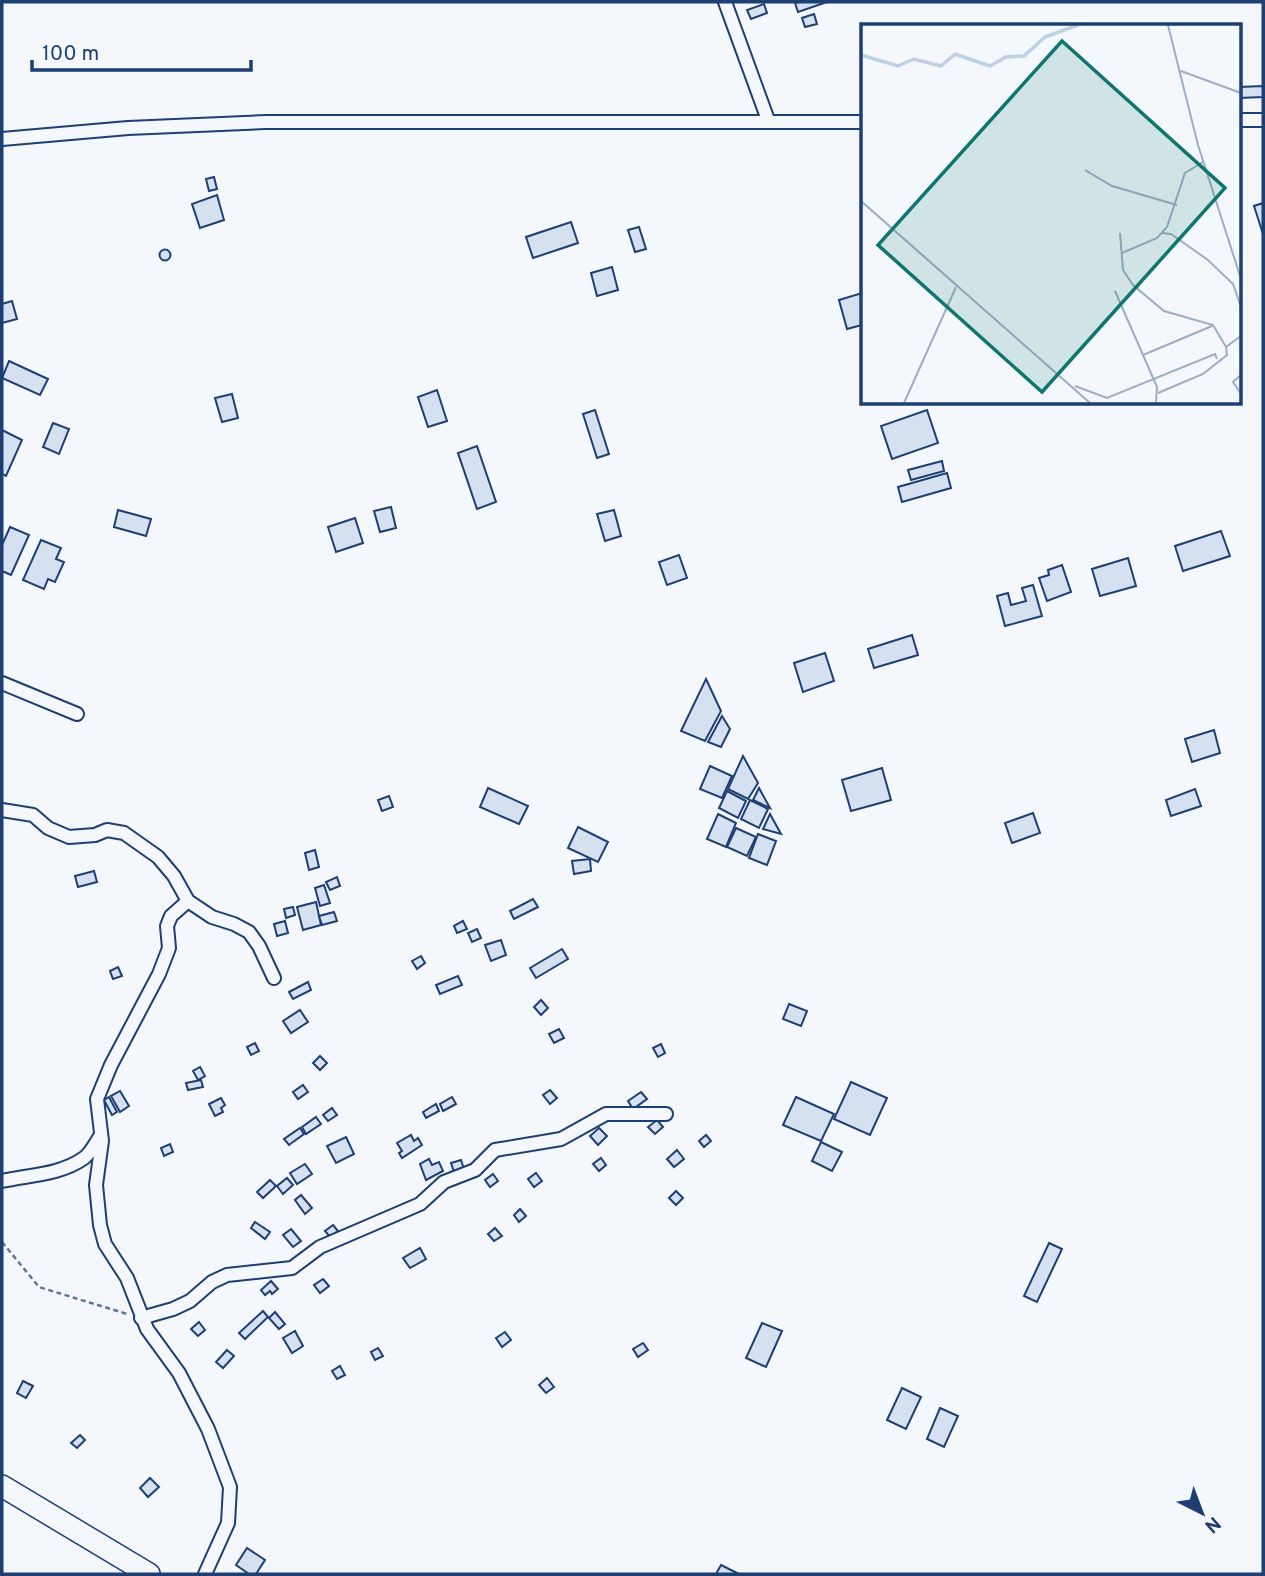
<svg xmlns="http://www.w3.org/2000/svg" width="1265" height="1576" viewBox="0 0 1265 1576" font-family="Overpass,sans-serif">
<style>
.building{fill:#d5e0f0;stroke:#1d3f73;stroke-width:2}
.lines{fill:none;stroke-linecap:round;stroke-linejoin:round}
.minor-casing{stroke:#1d3f73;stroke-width:16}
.trunk-casing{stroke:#1d3f73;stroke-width:24}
.path{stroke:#5e769c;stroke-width:2.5;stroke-dasharray:5 3.5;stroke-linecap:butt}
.minor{stroke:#f4f7fb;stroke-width:12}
.trunk{stroke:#f4f7fb;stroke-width:21}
.inset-river{fill:none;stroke:#bed0e5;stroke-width:3.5}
.inset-road{fill:none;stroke:#9eadc5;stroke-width:2}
.view{fill:#0f766e;fill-opacity:0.15;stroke:#0f766e;stroke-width:3.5}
.inset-edge{fill:none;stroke:#1d3f73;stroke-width:3.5}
</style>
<rect width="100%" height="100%" fill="#f4f7fb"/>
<g class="building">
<path d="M 800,2 L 827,2 L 798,12 L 795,3 Z"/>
<path d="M 764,4 L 767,13 L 751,19 L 747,10 Z"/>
<path d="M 814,14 L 817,24 L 805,27 L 802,18 Z"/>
<path d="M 1263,86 L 1263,97 L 1239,98 L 1239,87 Z"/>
<path d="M 214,177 L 217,189 L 209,191 L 206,179 Z"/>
<path d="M 217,195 L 224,220 L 200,228 L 192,204 Z"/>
<path d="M 1263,203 L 1263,234 L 1254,206 Z"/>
<path d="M 571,222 L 578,243 L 533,258 L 526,237 Z"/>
<path d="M 639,227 L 646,249 L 635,252 L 628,230 Z"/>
<circle cx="165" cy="255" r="5.5"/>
<path d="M 612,267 L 618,290 L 597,296 L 591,273 Z"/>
<path d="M 862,293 L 862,325 L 847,329 L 839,300 Z"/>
<path d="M 12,301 L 17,319 L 2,323 L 2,304 Z"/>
<path d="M 9,361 L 48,379 L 40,395 L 2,378 Z"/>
<path d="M 437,390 L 447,421 L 428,427 L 418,397 Z"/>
<path d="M 232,394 L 238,418 L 222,422 L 215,398 Z"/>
<path d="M 595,410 L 609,454 L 597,458 L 583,414 Z"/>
<path d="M 927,410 L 938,443 L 892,459 L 881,426 Z"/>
<path d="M 53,423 L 69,429 L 59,454 L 43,447 Z"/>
<path d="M 2,430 L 22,440 L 6,476 L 2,474 Z"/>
<path d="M 477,446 L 496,502 L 477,509 L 458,453 Z"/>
<path d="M 942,461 L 944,471 L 911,480 L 908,470 Z"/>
<path d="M 947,473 L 951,488 L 902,502 L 898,487 Z"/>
<path d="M 391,507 L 396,528 L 380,532 L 374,511 Z"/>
<path d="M 118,510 L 151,519 L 146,536 L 114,527 Z"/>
<path d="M 614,510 L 621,536 L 605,541 L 597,514 Z"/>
<path d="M 355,518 L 363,543 L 336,552 L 328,527 Z"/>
<path d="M 10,527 L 29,535 L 11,575 L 2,571 L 2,545 Z"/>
<path d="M 1221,531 L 1230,556 L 1183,571 L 1175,546 Z"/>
<path d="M 41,540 L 61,548 L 56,559 L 64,562 L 55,582 L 48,579 L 44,589 L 23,580 Z"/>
<path d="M 679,555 L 687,578 L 667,585 L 659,562 Z"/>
<path d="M 1128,558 L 1136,586 L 1100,596 L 1092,569 Z"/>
<path d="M 1062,565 L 1071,592 L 1047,601 L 1039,578 L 1049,575 L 1048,570 Z"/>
<path d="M 1033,585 L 1042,616 L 1005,626 L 997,596 L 1008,593 L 1011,605 L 1026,601 L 1022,588 Z"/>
<path d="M 912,635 L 918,655 L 874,668 L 868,649 Z"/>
<path d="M 825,653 L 834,681 L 803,692 L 794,663 Z"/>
<path d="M 706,679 L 721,711 L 705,741 L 681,731 Z"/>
<path d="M 722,716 L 730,729 L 721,747 L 708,742 Z"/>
<path d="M 1214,730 L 1220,753 L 1192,762 L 1185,739 Z"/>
<path d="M 743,756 L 758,783 L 748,799 L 728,789 Z"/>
<path d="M 710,766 L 732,776 L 722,798 L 700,789 Z"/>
<path d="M 882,768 L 891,800 L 851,811 L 842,780 Z"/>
<path d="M 488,788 L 528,806 L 519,824 L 480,807 Z"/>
<path d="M 759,788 L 770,808 L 753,800 Z"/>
<path d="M 1195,789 L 1201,806 L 1171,816 L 1166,800 Z"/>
<path d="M 727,791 L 746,801 L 738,818 L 719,808 Z"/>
<path d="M 389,796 L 393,807 L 382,811 L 378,800 Z"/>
<path d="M 750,800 L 768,809 L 759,828 L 741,819 Z"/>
<path d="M 1033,813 L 1040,833 L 1012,843 L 1005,823 Z"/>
<path d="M 718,814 L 736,823 L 726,847 L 707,839 Z"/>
<path d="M 770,814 L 781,834 L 763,829 Z"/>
<path d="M 578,827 L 608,842 L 598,862 L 568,848 Z"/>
<path d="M 736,828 L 756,837 L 747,856 L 727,847 Z"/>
<path d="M 758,834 L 776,841 L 767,865 L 749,858 Z"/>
<path d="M 315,850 L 319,867 L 309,870 L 305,853 Z"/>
<path d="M 590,859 L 591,871 L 574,874 L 572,861 Z"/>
<path d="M 94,871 L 97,882 L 78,887 L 75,876 Z"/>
<path d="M 337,877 L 340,886 L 330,890 L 326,882 Z"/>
<path d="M 324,885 L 330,903 L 320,906 L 315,888 Z"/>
<path d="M 533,899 L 538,907 L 514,919 L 510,911 Z"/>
<path d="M 316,902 L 321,925 L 303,930 L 297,907 Z"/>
<path d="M 293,907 L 295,915 L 286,918 L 284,909 Z"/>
<path d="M 334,912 L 337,921 L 322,925 L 319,916 Z"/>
<path d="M 285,921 L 288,933 L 277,936 L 274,924 Z"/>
<path d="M 463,921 L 467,929 L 457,933 L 454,926 Z"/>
<path d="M 477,929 L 481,938 L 472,942 L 468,933 Z"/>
<path d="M 501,940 L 506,955 L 491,961 L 485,945 Z"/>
<path d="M 562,949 L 568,959 L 536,978 L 530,968 Z"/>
<path d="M 421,956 L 425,963 L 417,969 L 412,961 Z"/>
<path d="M 118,967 L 122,976 L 113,979 L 110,971 Z"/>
<path d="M 458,976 L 462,985 L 440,994 L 436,985 Z"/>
<path d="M 308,982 L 311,990 L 293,999 L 289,992 Z"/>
<path d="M 541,1000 L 548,1008 L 541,1015 L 534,1007 Z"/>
<path d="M 789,1004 L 807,1011 L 801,1026 L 783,1019 Z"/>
<path d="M 300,1010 L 308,1022 L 291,1033 L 283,1021 Z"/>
<path d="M 559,1029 L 564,1038 L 554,1043 L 549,1034 Z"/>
<path d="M 255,1043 L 259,1051 L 251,1055 L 247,1047 Z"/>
<path d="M 661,1044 L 665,1053 L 658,1057 L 653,1048 Z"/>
<path d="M 320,1056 L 327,1063 L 320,1070 L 313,1063 Z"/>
<path d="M 200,1067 L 205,1076 L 198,1080 L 193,1071 Z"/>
<path d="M 201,1080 L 203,1087 L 188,1090 L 186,1083 Z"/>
<path d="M 851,1082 L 887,1098 L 870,1135 L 834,1119 Z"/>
<path d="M 303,1085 L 308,1092 L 298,1099 L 293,1092 Z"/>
<path d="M 550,1090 L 557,1098 L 550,1104 L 543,1095 Z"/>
<path d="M 120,1091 L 129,1106 L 120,1112 L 111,1096 Z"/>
<path d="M 641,1092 L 647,1099 L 633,1109 L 628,1101 Z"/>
<path d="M 109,1097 L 117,1112 L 112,1115 L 104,1100 Z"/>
<path d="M 452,1097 L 456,1104 L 443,1111 L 440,1104 Z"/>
<path d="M 796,1097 L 834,1114 L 821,1141 L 783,1125 Z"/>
<path d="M 221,1098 L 225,1105 L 221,1108 L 223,1112 L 215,1116 L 209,1104 Z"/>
<path d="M 436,1104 L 439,1111 L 426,1118 L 423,1112 Z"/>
<path d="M 332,1108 L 337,1115 L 328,1121 L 323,1115 Z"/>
<path d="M 316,1117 L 321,1124 L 306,1134 L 302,1127 Z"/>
<path d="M 657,1120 L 663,1127 L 655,1134 L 648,1127 Z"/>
<path d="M 300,1128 L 304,1134 L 289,1145 L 284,1139 Z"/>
<path d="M 599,1128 L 607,1136 L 598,1145 L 590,1136 Z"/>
<path d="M 411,1135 L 414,1141 L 418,1138 L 422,1145 L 402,1158 L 399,1153 L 402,1151 L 397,1143 Z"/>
<path d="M 706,1135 L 711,1141 L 704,1147 L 699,1141 Z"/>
<path d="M 346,1137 L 354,1154 L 336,1163 L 327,1146 Z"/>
<path d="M 821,1142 L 842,1152 L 832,1171 L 812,1161 Z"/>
<path d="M 170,1144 L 173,1152 L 164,1156 L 161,1148 Z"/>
<path d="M 677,1150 L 684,1159 L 674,1167 L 667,1159 Z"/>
<path d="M 601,1158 L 606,1165 L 599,1171 L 593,1164 Z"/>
<path d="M 429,1159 L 432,1165 L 439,1162 L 443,1171 L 426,1180 L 420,1164 Z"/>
<path d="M 461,1160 L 464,1169 L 454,1172 L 451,1163 Z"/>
<path d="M 305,1164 L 312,1174 L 297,1184 L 290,1173 Z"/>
<path d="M 536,1173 L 542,1181 L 534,1187 L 528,1179 Z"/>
<path d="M 493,1174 L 498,1181 L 490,1187 L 485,1180 Z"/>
<path d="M 287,1178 L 293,1185 L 283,1194 L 277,1186 Z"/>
<path d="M 270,1180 L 276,1186 L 263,1198 L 257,1192 Z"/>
<path d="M 676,1191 L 683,1198 L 676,1205 L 669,1198 Z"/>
<path d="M 301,1195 L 312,1208 L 305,1214 L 295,1200 Z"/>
<path d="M 520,1209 L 526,1216 L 519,1222 L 514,1215 Z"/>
<path d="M 255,1222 L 270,1232 L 265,1239 L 251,1228 Z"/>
<path d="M 333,1225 L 338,1231 L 330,1237 L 325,1231 Z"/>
<path d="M 495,1228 L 502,1236 L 494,1241 L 488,1234 Z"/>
<path d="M 291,1229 L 301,1241 L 293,1247 L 283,1235 Z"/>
<path d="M 1049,1243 L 1062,1249 L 1037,1302 L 1024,1296 Z"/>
<path d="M 420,1248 L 426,1259 L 410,1268 L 403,1258 Z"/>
<path d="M 323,1279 L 329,1286 L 320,1293 L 314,1285 Z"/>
<path d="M 271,1281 L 278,1289 L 272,1294 L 270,1291 L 265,1295 L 261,1290 Z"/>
<path d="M 263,1311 L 268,1317 L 245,1339 L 239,1333 Z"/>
<path d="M 275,1312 L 285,1324 L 279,1329 L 269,1318 Z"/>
<path d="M 199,1322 L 205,1330 L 198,1336 L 191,1329 Z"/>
<path d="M 762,1323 L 782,1331 L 766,1367 L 746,1358 Z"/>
<path d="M 295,1331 L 303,1346 L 292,1353 L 283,1338 Z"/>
<path d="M 505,1332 L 511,1340 L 502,1347 L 496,1338 Z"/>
<path d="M 643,1343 L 648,1350 L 638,1357 L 633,1349 Z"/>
<path d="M 378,1348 L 383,1356 L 375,1360 L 371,1352 Z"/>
<path d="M 227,1350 L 234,1356 L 223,1368 L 216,1362 Z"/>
<path d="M 340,1366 L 345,1375 L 337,1379 L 332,1371 Z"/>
<path d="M 547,1378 L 554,1387 L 546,1393 L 539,1385 Z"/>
<path d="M 23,1381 L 33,1386 L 26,1398 L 17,1393 Z"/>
<path d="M 902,1388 L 921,1397 L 906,1429 L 887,1420 Z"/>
<path d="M 940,1408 L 958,1416 L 944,1447 L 927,1439 Z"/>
<path d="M 80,1435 L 85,1440 L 77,1448 L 71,1443 Z"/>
<path d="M 150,1478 L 159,1487 L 148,1497 L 140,1488 Z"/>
<path d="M 247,1548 L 265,1560 L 256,1574 L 249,1574 L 236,1565 Z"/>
<path d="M 721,1565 L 739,1574 L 716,1574 Z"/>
</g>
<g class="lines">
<g class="minor-casing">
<g id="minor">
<path d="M 725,2 L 768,120"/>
<path d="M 1239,120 L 1263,120"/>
<path d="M 2,139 L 128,128 L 265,122 L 862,122"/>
<path d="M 2,683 L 77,714"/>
<path d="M 2,810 L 33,815 L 48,828 L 69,837 L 95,835 L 107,830 L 124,833 L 158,857 L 174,876 L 188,901 L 212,917 L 234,924 L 249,932 L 259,946 L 274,978"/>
<path d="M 188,901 L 171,916 L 167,926 L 169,948 L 159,974 L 111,1065 L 97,1099 L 102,1141 L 96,1185 L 100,1225 L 105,1244 L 127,1278 L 147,1329 L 179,1373 L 208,1429 L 230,1487 L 228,1523 L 205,1574"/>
<path d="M 2,1181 C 29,1175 60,1175 84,1158 C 91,1153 96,1142 101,1135"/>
<path d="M 141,1318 L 173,1309 L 190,1301 L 212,1282 L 227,1275 L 292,1268 L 320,1247 L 420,1204 L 444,1182 L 475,1170 L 495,1150 L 561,1139 L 606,1114 L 666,1114"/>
</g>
</g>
<g class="trunk-casing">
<path id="trunk" d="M 2,1486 L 149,1574"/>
</g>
<path class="path" d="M 2,1242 L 39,1287 L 127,1314"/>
<use href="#minor" class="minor"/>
<use href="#trunk" class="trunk"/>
</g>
<g transform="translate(861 24)">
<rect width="380" height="380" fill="#f4f7fb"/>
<path class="inset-river" d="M 0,31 L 37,42 L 53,35 L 80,42 L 94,30 L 129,42 L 145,33 L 163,32 L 184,13 L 217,1"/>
<path class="inset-road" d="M 307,1 L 337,121 L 380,255M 320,47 L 380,69M 224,146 L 251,162 L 316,181M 0,177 L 229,379M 259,209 L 262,246 L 272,261 L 303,287 L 352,301 L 365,323M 301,209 L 310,210 L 347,236 L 372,260 L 380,283M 261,229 L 296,214 L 306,203 L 324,149 L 342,138M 254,267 L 296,363 L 295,378M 282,331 L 351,302M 380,351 L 372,358 L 380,370M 214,362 L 246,374 L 354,330 L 356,335M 297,369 L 342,350 L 366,331 L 365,323 L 380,312M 43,379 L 95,263"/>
<path class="view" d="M 201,17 L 364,164 L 181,368 L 17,221 Z"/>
<rect width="380" height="380" class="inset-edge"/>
</g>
<rect width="1265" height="1576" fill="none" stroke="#1d3f73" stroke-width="7"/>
<g transform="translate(1202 1513) rotate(138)" stroke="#f4f7fb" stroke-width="5" paint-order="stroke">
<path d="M0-5L12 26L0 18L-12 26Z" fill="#1d3f73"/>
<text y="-10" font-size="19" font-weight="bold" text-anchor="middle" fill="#1d3f73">N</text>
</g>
<path d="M32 60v10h219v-10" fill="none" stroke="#1d3f73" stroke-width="3.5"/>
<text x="42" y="60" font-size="21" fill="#1d3f73" stroke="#f4f7fb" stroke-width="5" paint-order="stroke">100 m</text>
</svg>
